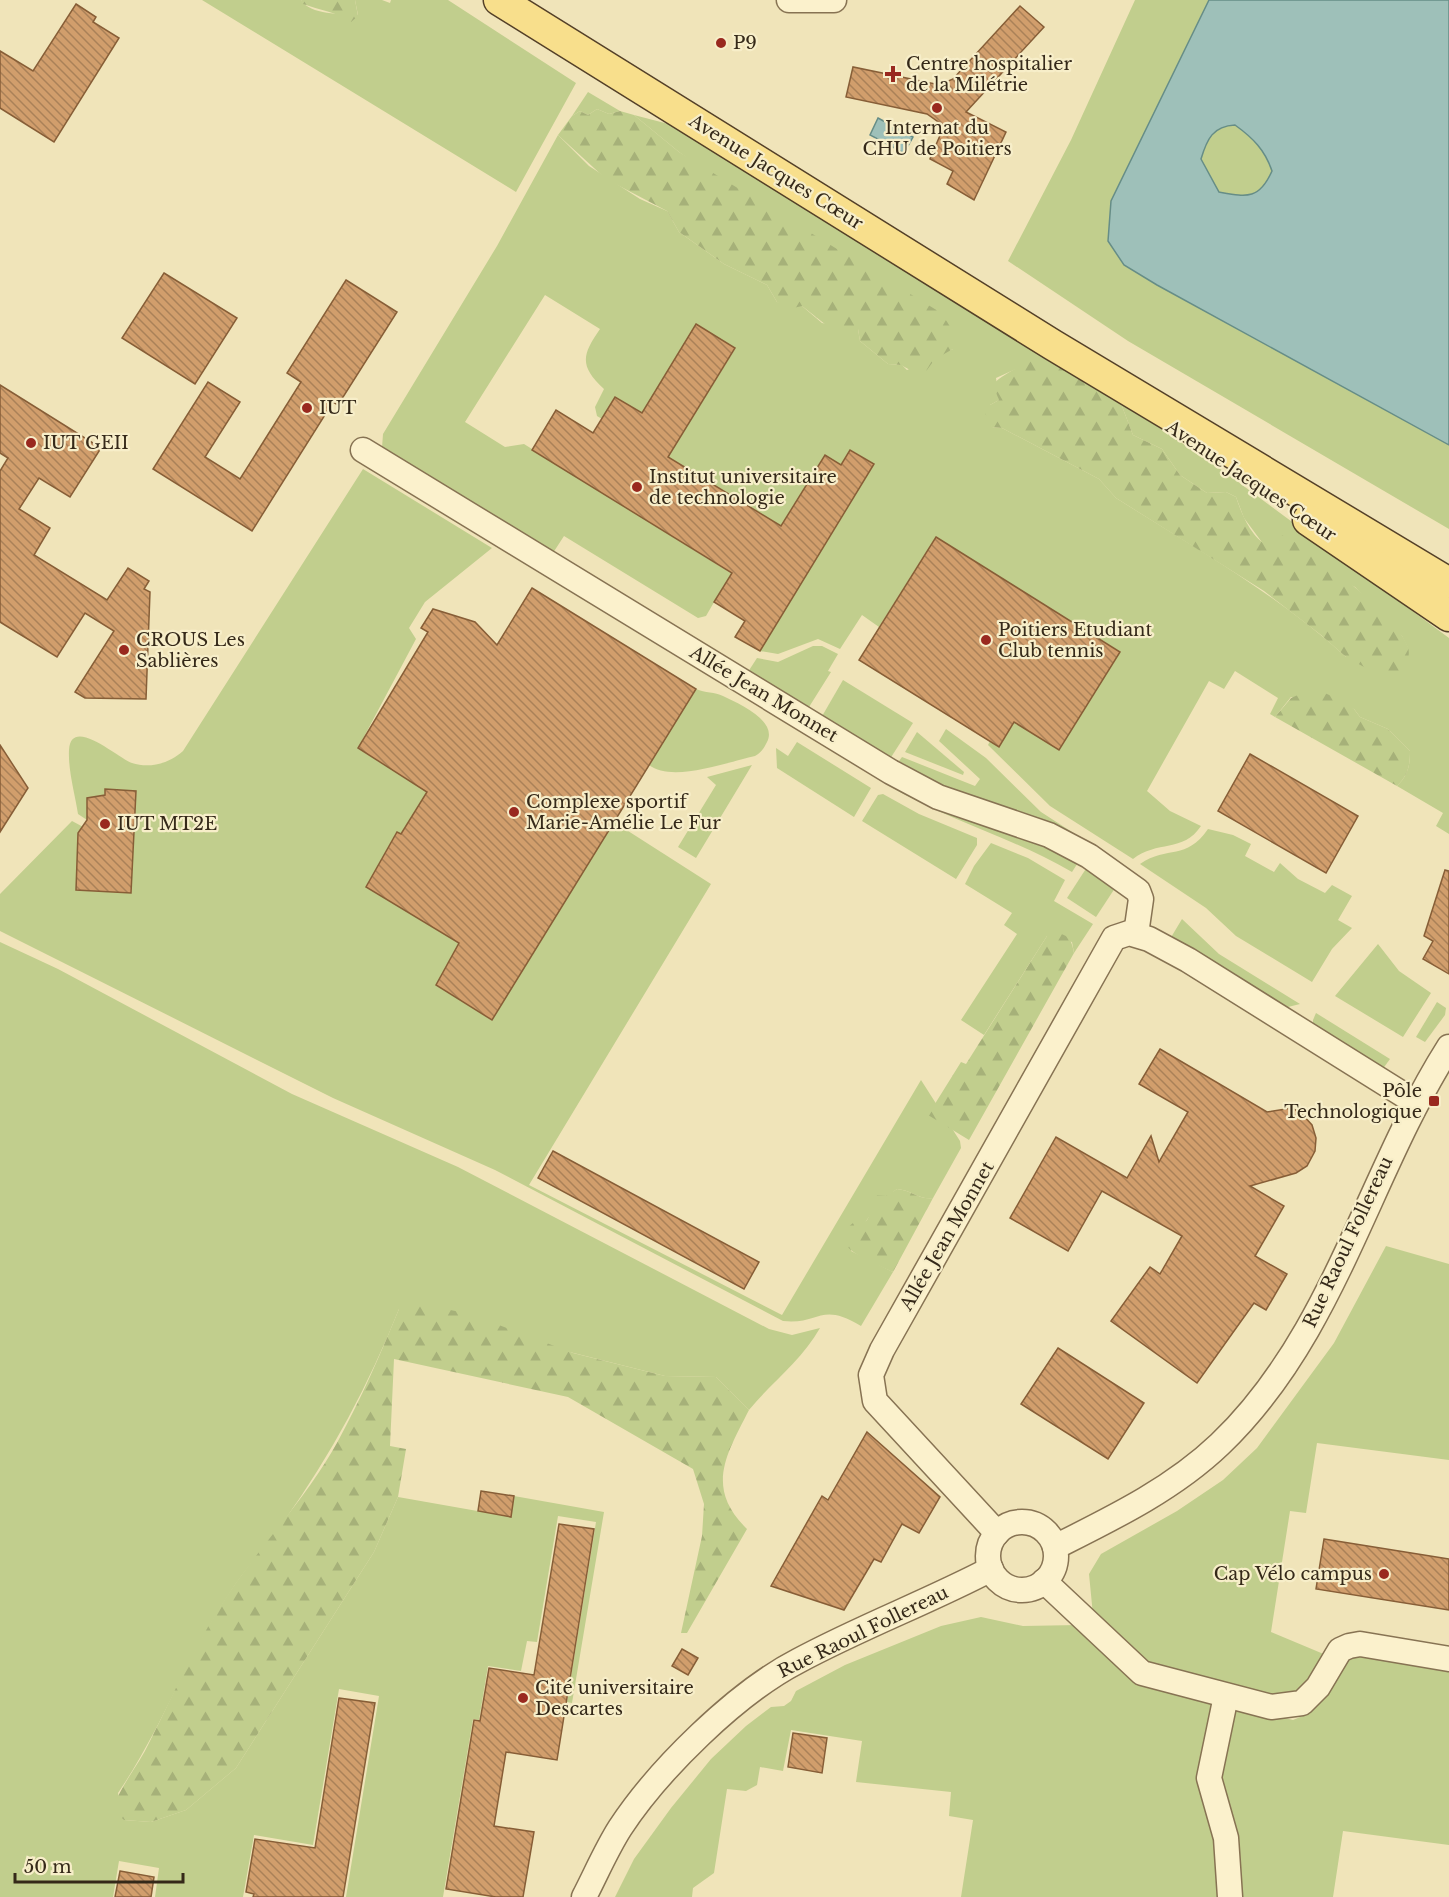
<svg xmlns="http://www.w3.org/2000/svg" width="1449" height="1897" viewBox="0 0 1449 1897" font-family="'Libre Baskerville',serif">
<style>
.grass{fill:#c1ce8d}
.forest{fill:url(#forest-firs)}
.water{fill:#9ec0b9;stroke:#668d87;stroke-width:1.5;fill-rule:evenodd}
.building{fill:url(#building-back-hatch);stroke:#875e37;stroke-width:1.5}
.lines{fill:none;stroke-linecap:round;stroke-linejoin:round}
.minor-casing{stroke:#877353;stroke-width:27}
.major-casing{stroke:#544028;stroke-width:33}
.minor{stroke:#fbf1cc;stroke-width:24}
.major{stroke:#f8df8c;stroke-width:30}
.poi-dot{fill:#99291f;stroke:#f7eec9;stroke-width:2}
.labels{text-anchor:middle;stroke-width:4.5;stroke-linejoin:round;paint-order:stroke}
.poi-label{font-size:18px;fill:#352919;stroke:#f7eec9;text-anchor:start}
.street-label{font-size:18px;fill:#352919;stroke:#f7eec9}
</style>
<defs>
<pattern id="forest-firs" width="22" height="20" patternUnits="userSpaceOnUse" patternTransform="scale(1.5)"><rect width="22" height="20" fill="#c1ce8d"/><path d="M5 1l3.5 6h-7zM16 11l3.5 6h-7z" fill="#a6b179"/></pattern>
<pattern id="building-back-hatch" width="6" height="6" patternUnits="userSpaceOnUse" patternTransform="scale(1.5)"><rect width="6" height="6" fill="#d19e6c"/><path d="M-1 5l2 2M0 0l6 6M5-1l2 2" fill="none" stroke="#aa8158"/></pattern>
</defs>
<rect width="100%" height="100%" fill="#f0e4b9"/>
<g class="grass">
<path d="M 202,0 L 301,0 C 310,15 342,14 358,15 L 355,0 L 382,0 L 390,3 L 391,0 L 448,0 L 576,83 L 516,192 Z"/>
<path d="M 1135,0 L 1449,0 L 1449,529 L 1128,341 L 1008,261 L 1071,140 Z"/>
<path d="M 588,92 L 620,111 L 609,114 L 597,109 L 588,115 L 580,111 L 572,116 Z"/>
<path d="M 634,115 L 680,127 L 1042,352 L 1027,364 L 996,378 L 999,400 L 990,405 L 992,427 L 1002,428 L 1099,479 L 1116,498 C 1195,548 1277,594 1346,657 L 1408,648 L 1402,636 L 1355,587 L 1264,545 L 1244,518 L 1236,497 L 1226,492 L 1207,493 L 1180,475 L 1162,449 L 1133,435 L 1120,401 L 1226,473 L 1449,638 L 1449,834 L 1436,826 L 1443,813 L 1397,786 C 1408,775 1410,766 1410,751 L 1388,729 L 1360,717 L 1354,709 L 1291,697 L 1275,717 L 1270,714 L 1278,698 L 1235,671 L 1224,689 L 1209,681 L 1147,791 L 1170,811 L 1201,826 C 1183,853 1157,840 1133,859 L 1050,806 L 988,745 L 990,741 L 999,747 L 1014,722 L 1059,750 L 1120,652 L 936,537 L 879,627 L 862,615 L 840,649 L 818,639 L 778,654 L 760,651 L 874,464 L 851,450 L 841,465 L 781,526 L 668,457 L 735,349 L 697,325 L 642,413 L 602,419 L 597,416 L 595,407 L 604,389 C 579,366 582,355 600,329 L 545,295 L 465,422 L 505,447 L 524,444 L 745,582 L 724,585 L 706,616 L 698,618 L 564,536 L 551,556 L 382,448 L 383,434 L 497,246 L 558,135 L 589,166 L 640,199 L 667,211 L 679,232 L 724,264 L 767,285 L 777,302 L 802,306 L 822,323 L 858,329 L 860,341 L 888,364 L 902,365 L 907,370 L 953,349 L 679,152 Z"/>
<path d="M 363,469 L 492,548 L 425,602 L 409,628 L 416,639 L 358,748 L 427,792 L 401,834 L 396,833 L 366,887 L 459,943 L 436,985 L 492,1020 L 614,822 L 711,884 L 529,1185 L 782,1315 L 921,1080 L 960,1141 L 961,1148 L 933,1198 C 919,1200 911,1190 897,1189 C 873,1206 862,1225 851,1251 L 893,1272 L 861,1326 C 820,1301 820,1325 783,1321 L 495,1170 L 333,1098 L 0,931 L 0,894 L 72,821 L 87,829 L 78,848 L 76,890 L 131,893 L 136,791 L 105,789 L 104,804 L 87,803 L 87,820 L 78,814 C 75,794 68,771 69,750 C 71,715 119,759 132,763 C 150,769 170,763 183,751 Z"/>
<path d="M 813,646 L 822,646 L 838,654 L 828,671 L 831,672 L 809,707 L 800,708 L 746,675 L 757,658 L 778,662 Z"/>
<path d="M 843,680 L 913,723 L 888,762 L 821,718 Z"/>
<path d="M 696,689 C 705,693 715,692 723,696 C 740,704 778,721 767,742 C 764,748 761,753 755,756 C 728,762 672,783 649,765 Z"/>
<path d="M 946,729 L 986,758 L 1041,812 L 1089,843 C 1021,819 960,800 899,761 L 902,757 L 975,786 L 980,779 L 939,741 Z"/>
<path d="M 917,732 L 964,772 L 963,775 L 905,752 Z"/>
<path d="M 797,742 L 871,788 L 854,817 L 777,768 L 776,748 L 788,756 Z"/>
<path d="M 752,765 L 696,858 L 678,847 L 716,785 L 707,777 Z"/>
<path d="M 889,779 L 1081,858 L 1072,872 C 1010,836 946,820 886,784 Z"/>
<path d="M 883,794 L 919,814 L 977,838 L 977,845 L 956,879 L 862,821 L 878,795 Z"/>
<path d="M 1208,829 L 1233,835 L 1251,844 L 1245,856 L 1274,872 L 1280,863 L 1298,879 L 1325,893 L 1332,885 L 1352,896 L 1338,920 L 1352,928 L 1332,949 L 1312,982 L 1236,936 L 1206,908 L 1140,864 C 1168,845 1186,861 1208,829 Z"/>
<path d="M 991,843 L 1028,858 L 1065,880 L 1054,901 L 1093,924 L 1074,953 L 1072,942 L 1047,936 L 984,1035 L 961,1020 L 1017,934 L 1004,925 L 1012,913 L 965,884 L 974,866 Z"/>
<path d="M 1089,864 L 1117,885 L 1096,917 L 1067,898 Z"/>
<path d="M 1182,919 L 1219,954 L 1300,1004 L 1284,1008 L 1170,939 Z"/>
<path d="M 0,942 L 58,969 L 292,1094 L 458,1167 L 769,1329 L 792,1335 L 820,1328 C 802,1360 772,1382 749,1410 L 716,1377 L 665,1376 L 399,1309 C 369,1384 331,1455 284,1521 C 267,1546 245,1568 229,1594 C 187,1657 161,1730 118,1793 L 124,1820 L 151,1822 L 186,1810 L 236,1768 L 374,1552 L 398,1497 L 511,1517 L 514,1496 L 604,1512 L 572,1703 L 567,1702 L 596,1522 L 558,1516 L 537,1642 L 527,1641 L 521,1671 L 488,1666 L 479,1720 L 473,1719 L 443,1897 L 346,1897 L 379,1696 L 339,1689 L 313,1845 L 254,1835 L 243,1897 L 155,1897 L 159,1868 L 119,1861 L 113,1897 L 0,1897 Z"/>
<path d="M 1378,944 L 1399,971 L 1431,993 L 1403,1037 L 1335,996 Z"/>
<path d="M 1437,1002 L 1446,1008 L 1445,1015 L 1425,1042 L 1416,1037 Z"/>
<path d="M 1316,1013 L 1390,1059 L 1382,1070 L 1313,1026 L 1313,1020 Z"/>
<path d="M 1386,1246 L 1449,1264 L 1449,1460 L 1317,1443 L 1306,1513 L 1290,1511 L 1271,1632 L 1326,1655 L 1301,1691 L 1278,1698 L 1154,1670 L 1093,1615 L 1089,1574 L 1101,1554 L 1177,1511 L 1223,1480 L 1257,1448 L 1334,1343 Z"/>
<path d="M 981,1617 L 1023,1626 L 1078,1625 L 1136,1681 L 1293,1720 L 1310,1713 L 1342,1662 L 1356,1653 L 1449,1666 L 1449,1845 L 1343,1831 L 1333,1897 L 961,1897 L 973,1820 L 949,1816 L 951,1792 L 856,1782 L 862,1741 L 791,1730 L 783,1771 L 760,1767 L 757,1785 L 746,1791 L 727,1789 L 714,1873 L 693,1888 L 692,1897 L 615,1897 L 634,1859 L 671,1808 L 711,1759 L 746,1726 L 771,1707 L 784,1706 L 791,1701 L 796,1691 L 845,1665 L 941,1626 Z"/>
</g>
<g class="forest">
<path d="M 301,0 L 355,0 L 358,16 L 351,22 C 337,12 319,10 303,4 Z"/>
<path d="M 597,109 L 609,114 L 620,111 L 634,115 L 679,152 L 938,311 C 949,323 956,332 953,349 L 935,359 L 924,374 L 919,375 L 901,365 L 888,364 L 860,341 L 858,329 L 840,336 L 802,306 L 789,309 L 777,302 L 767,285 L 724,264 L 679,232 L 667,211 L 606,179 L 558,135 L 572,116 L 580,111 L 588,115 Z"/>
<path d="M 1042,352 L 1120,401 L 1133,435 L 1162,449 L 1180,475 L 1207,493 L 1226,492 L 1236,497 C 1242,515 1252,540 1271,547 L 1273,539 L 1284,535 C 1315,555 1396,613 1408,647 C 1411,658 1405,667 1400,677 L 1373,672 L 1346,657 L 1321,635 L 1264,591 L 1116,498 L 1099,479 L 1002,428 L 992,427 L 985,413 L 990,405 L 999,400 L 993,385 C 997,377 1031,361 1042,352 Z"/>
<path d="M 1314,688 L 1340,700 L 1354,709 L 1360,717 L 1388,729 L 1410,751 C 1410,766 1408,775 1397,786 L 1275,717 L 1291,698 Z"/>
<path d="M 1057,933 C 1070,935 1072,942 1074,953 L 969,1140 L 928,1115 L 961,1062 L 966,1064 L 1047,936 Z"/>
<path d="M 897,1189 C 911,1190 919,1200 933,1198 L 893,1272 C 875,1263 822,1246 853,1223 L 862,1224 L 867,1220 L 872,1210 L 867,1202 L 874,1195 L 886,1196 Z"/>
<path d="M 416,1303 L 470,1314 L 573,1353 L 665,1376 L 716,1377 L 749,1410 C 726,1455 705,1488 747,1529 L 687,1633 L 681,1633 L 702,1536 L 704,1504 L 693,1469 L 568,1397 L 394,1359 L 390,1446 L 406,1449 L 398,1497 L 374,1552 L 236,1768 L 186,1810 L 151,1822 L 124,1820 L 113,1809 C 121,1784 139,1765 150,1741 C 175,1691 198,1639 229,1593 C 264,1541 308,1496 338,1441 C 361,1399 381,1353 399,1309 Z"/>
</g>
<g class="water">
<path d="M 1209,0 L 1449,0 L 1449,445 L 1157,285 L 1124,265 L 1108,241 L 1111,201 ZM 1235,125 C 1253,138 1265,150 1272,171 C 1259,200 1247,197 1219,192 L 1201,159 C 1207,139 1213,126 1235,125 Z"/>
<path d="M 878,118 L 913,137 L 904,153 L 870,135 Z"/>
</g>
<g class="building">
<path d="M 76,4 L 96,17 L 93,22 L 119,38 L 54,142 L 0,108 L 0,51 L 33,71 Z"/>
<path d="M 1020,6 L 1044,27 L 966,112 L 1006,132 L 974,200 L 947,184 L 953,171 L 930,159 L 944,126 L 927,114 L 846,97 L 853,67 L 940,85 L 953,79 Z"/>
<path d="M 164,273 L 237,318 L 195,384 L 122,338 Z"/>
<path d="M 346,280 L 397,312 L 338,405 L 333,402 L 252,531 L 153,469 L 208,382 L 240,402 L 205,457 L 240,479 L 301,382 L 287,373 Z"/>
<path d="M 696,324 L 735,348 L 668,457 L 781,526 L 825,455 L 841,465 L 850,450 L 874,464 L 760,651 L 735,637 L 745,621 L 714,602 L 732,573 L 532,450 L 556,410 L 593,433 L 615,397 L 642,413 Z"/>
<path d="M 0,385 L 101,448 L 70,497 L 39,478 L 19,509 L 50,528 L 34,555 L 107,600 L 128,568 L 149,581 L 144,589 L 150,592 L 146,699 L 85,698 L 75,692 L 114,631 L 85,613 L 57,657 L 0,622 L 0,471 L 8,458 L 0,453 Z"/>
<path d="M 936,537 L 1120,652 L 1059,750 L 1014,722 L 999,747 L 859,660 Z"/>
<path d="M 532,588 L 696,689 L 492,1020 L 436,985 L 459,943 L 366,887 L 397,832 L 401,834 L 427,792 L 358,748 L 428,632 L 421,628 L 433,609 L 475,622 L 497,645 Z"/>
<path d="M 0,745 L 28,788 L 0,832 Z"/>
<path d="M 1250,754 L 1358,816 L 1326,873 L 1218,811 Z"/>
<path d="M 105,789 L 136,791 L 131,893 L 76,890 L 78,833 L 87,820 L 87,798 L 105,795 Z"/>
<path d="M 1445,870 L 1449,871 L 1449,974 L 1423,959 L 1433,941 L 1424,936 Z"/>
<path d="M 1160,1049 L 1267,1112 L 1292,1108 L 1301,1113 L 1312,1125 L 1316,1138 L 1315,1151 L 1307,1166 L 1296,1173 L 1250,1186 L 1284,1206 L 1255,1256 L 1287,1274 L 1266,1310 L 1254,1303 L 1197,1383 L 1111,1321 L 1150,1267 L 1160,1274 L 1182,1236 L 1102,1191 L 1068,1251 L 1010,1218 L 1056,1137 L 1127,1178 L 1151,1136 L 1159,1162 L 1188,1112 L 1139,1084 Z"/>
<path d="M 553,1151 L 759,1262 L 744,1289 L 538,1178 Z"/>
<path d="M 1058,1348 L 1144,1403 L 1108,1459 L 1021,1404 Z"/>
<path d="M 867,1432 L 940,1497 L 919,1533 L 902,1524 L 881,1562 L 874,1559 L 844,1610 L 771,1586 L 822,1496 L 828,1500 Z"/>
<path d="M 481,1491 L 514,1496 L 511,1517 L 478,1511 Z"/>
<path d="M 559,1524 L 594,1529 L 557,1760 L 506,1752 L 494,1826 L 534,1832 L 523,1897 L 496,1897 L 446,1889 L 474,1720 L 480,1721 L 489,1668 L 534,1675 Z"/>
<path d="M 1324,1539 L 1449,1559 L 1449,1610 L 1316,1589 Z"/>
<path d="M 682,1649 L 698,1658 L 688,1675 L 672,1666 Z"/>
<path d="M 339,1698 L 375,1703 L 343,1897 L 253,1897 L 254,1894 L 246,1892 L 255,1839 L 315,1848 Z"/>
<path d="M 793,1733 L 827,1738 L 822,1773 L 788,1767 Z"/>
<path d="M 120,1871 L 154,1877 L 151,1897 L 115,1897 Z"/>
</g>
<g class="lines">
<g class="minor-casing">
<g id="minor">
<path d="M 789,0 L 834,0"/>
<path d="M 363,450 L 891,772 L 938,797 L 1049,835 L 1089,856 L 1138,891 L 1141,899 L 1136,934"/>
<circle cx="1022" cy="1556" r="34"/>
<path d="M 997,1533 L 875,1401 L 871,1375 L 882,1350 L 1114,938 L 1129,933 L 1149,939 L 1188,960 L 1415,1102"/>
<path d="M 1055,1547 C 1113,1518 1173,1489 1220,1444 C 1334,1335 1367,1176 1449,1047"/>
<path d="M 1044,1581 L 1142,1673 L 1271,1707 L 1302,1703 L 1318,1687 L 1340,1650 L 1349,1646 L 1360,1644 L 1449,1659"/>
<path d="M 1226,1696 L 1209,1778 L 1226,1838 L 1230,1897"/>
<path d="M 584,1897 C 596,1874 606,1850 620,1828 C 658,1770 736,1693 798,1661 C 861,1627 928,1602 991,1569"/>
</g>
</g>
<g class="major-casing">
<g id="major">
<path d="M 499,0 L 1053,345 L 1449,583"/>
<path d="M 1308,520 L 1449,616"/>
</g>
</g>
<use href="#minor" class="minor"/>
<use href="#major" class="major"/>
</g>
<g class="poi-dot">
<circle cx="721" cy="43" r="6"/>
<path d="M890 65h6v6h6v6h-6v6h-6v-6h-6v-6h6z"/>
<circle cx="937" cy="108" r="6"/>
<circle cx="307" cy="408" r="6"/>
<circle cx="31" cy="443" r="6"/>
<circle cx="637" cy="487" r="6"/>
<circle cx="986" cy="640" r="6"/>
<circle cx="124" cy="650" r="6"/>
<circle cx="514" cy="812" r="6"/>
<circle cx="105" cy="824" r="6"/>
<rect x="1428" y="1095" width="12" height="12" rx="3"/>
<circle cx="1384" cy="1574" r="6"/>
<circle cx="523" cy="1698" r="6"/>
</g>
<g class="labels">
<g class="poi-label">
<text x="733" y="49">P9</text>
<text x="906" y="70">Centre hospitalier<tspan x="906" dy="21">de la Milétrie</tspan></text>
<text x="937" y="134" text-anchor="middle">Internat du<tspan x="937" dy="21">CHU de Poitiers</tspan></text>
<text x="319" y="414">IUT</text>
<text x="43" y="449">IUT GEII</text>
<text x="649" y="483">Institut universitaire<tspan x="649" dy="21">de technologie</tspan></text>
<text x="998" y="636">Poitiers Etudiant<tspan x="998" dy="21">Club tennis</tspan></text>
<text x="136" y="646">CROUS Les<tspan x="136" dy="21">Sablières</tspan></text>
<text x="526" y="808">Complexe sportif<tspan x="526" dy="21">Marie-Amélie Le Fur</tspan></text>
<text x="117" y="830">IUT MT2E</text>
<text x="1422" y="1097" text-anchor="end">Pôle<tspan x="1422" dy="21">Technologique</tspan></text>
<text x="1372" y="1580" text-anchor="end">Cap Vélo campus</text>
<text x="535" y="1694">Cité universitaire<tspan x="535" dy="21">Descartes</tspan></text>
</g>
<g class="street-label">
<text transform="translate(776 172) rotate(32)" y="6">Avenue Jacques Cœur</text>
<text transform="translate(1251 481) rotate(34)" y="6">Avenue Jacques Cœur</text>
<text transform="translate(764 694) rotate(31)" y="6">Allée Jean Monnet</text>
<text transform="translate(947 1236) rotate(-60)" y="6">Allée Jean Monnet</text>
<text transform="translate(1348 1242) rotate(-65)" y="6">Rue Raoul Follereau</text>
<text transform="translate(863 1632) rotate(-26)" y="6">Rue Raoul Follereau</text>
</g>
</g>
<path d="M15 1873v9h168v-9" fill="none" stroke="#352919" stroke-width="3"/>
<text x="24" y="1873" font-size="18" fill="#352919" stroke="#f7eec9" stroke-width="4.5" paint-order="stroke">50 m</text>
</svg>
